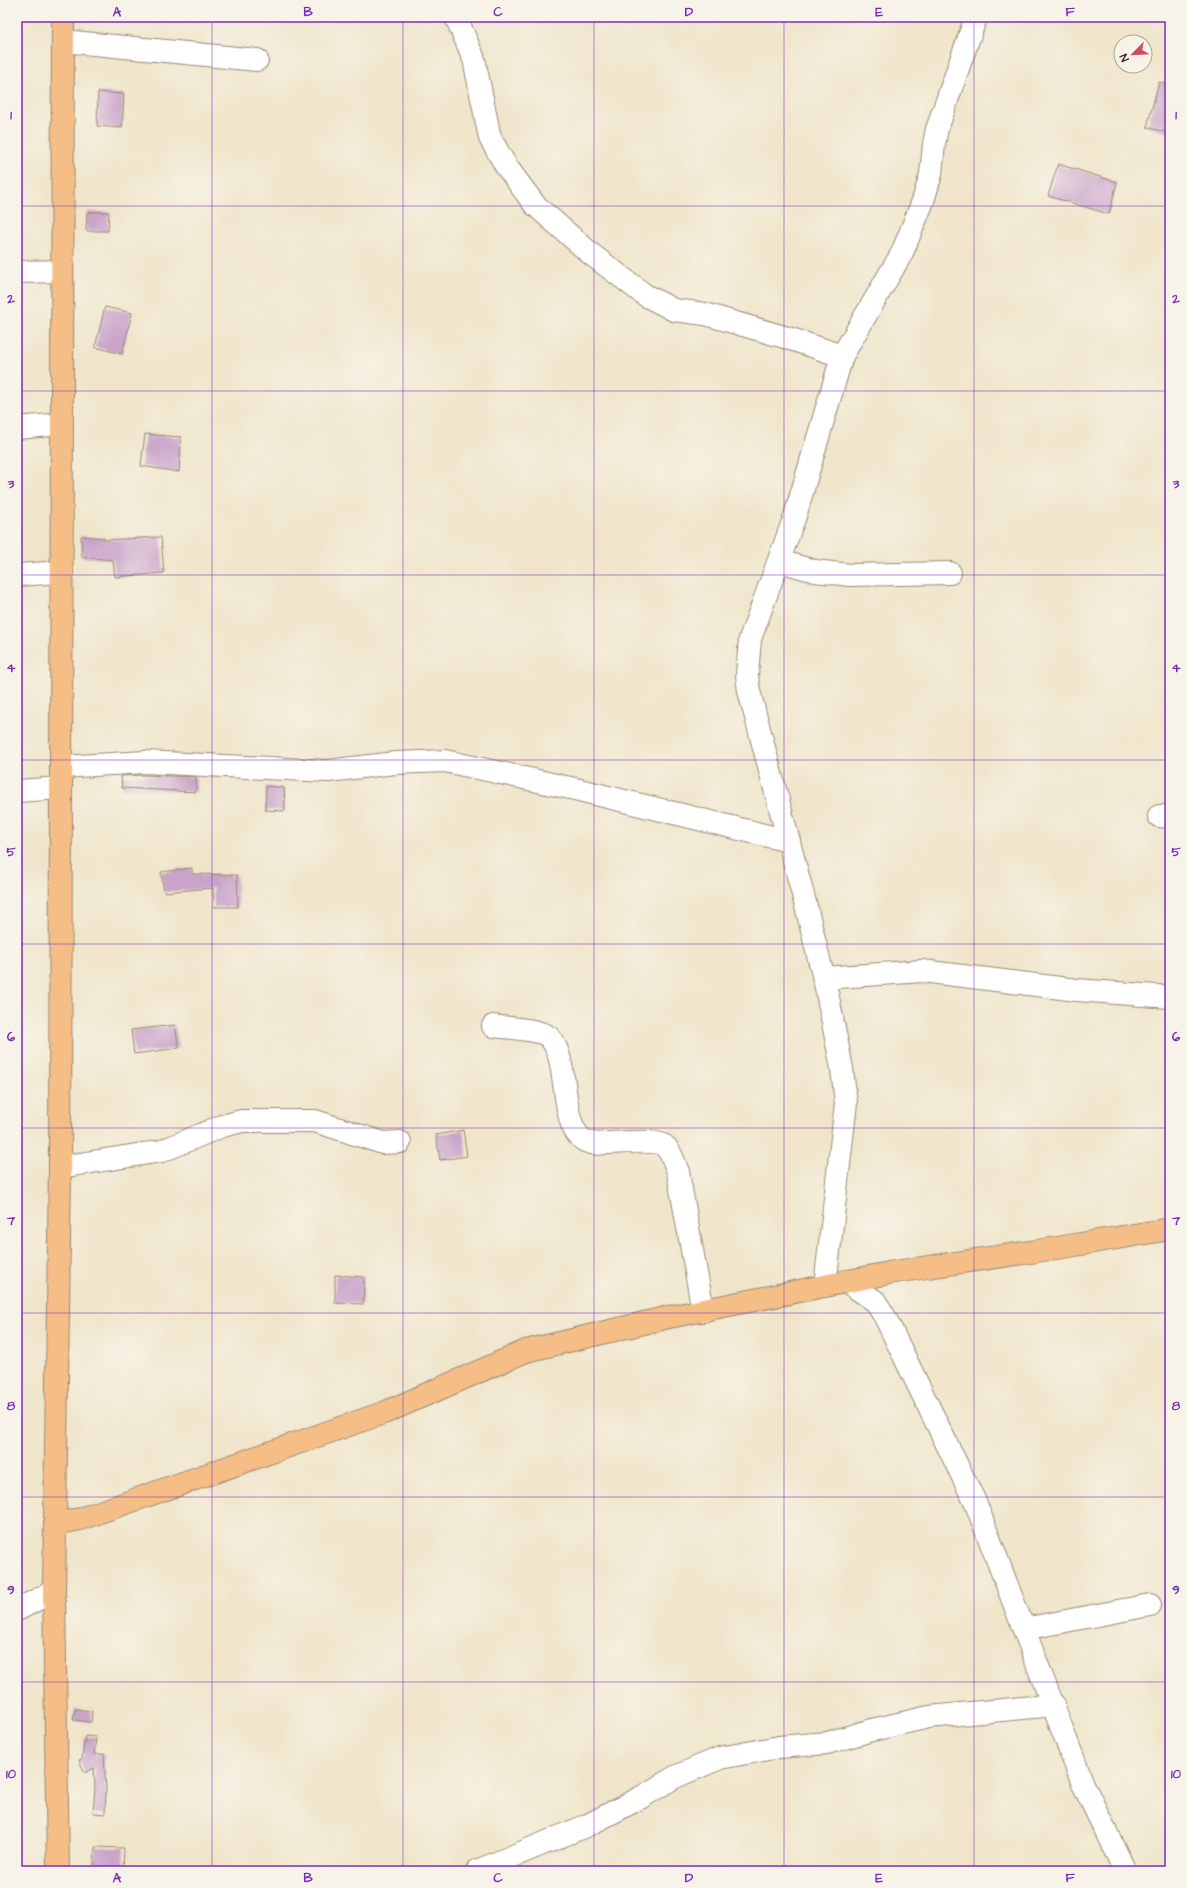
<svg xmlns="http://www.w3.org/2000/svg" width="1187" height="1888" viewBox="0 0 1187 1888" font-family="'Architects Daughter',sans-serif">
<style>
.building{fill:#c9a3ca}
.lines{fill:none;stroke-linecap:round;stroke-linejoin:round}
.minor-casing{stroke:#968874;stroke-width:24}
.major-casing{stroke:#968874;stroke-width:24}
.minor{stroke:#fff;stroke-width:22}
.major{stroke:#f6be87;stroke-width:22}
.grid{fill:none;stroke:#7b2cbf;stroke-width:1;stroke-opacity:0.55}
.neatline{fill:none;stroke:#7b2cbf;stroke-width:1.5}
.grid-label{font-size:13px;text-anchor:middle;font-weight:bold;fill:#7b2cbf}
</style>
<rect width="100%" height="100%" fill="#f7f3e8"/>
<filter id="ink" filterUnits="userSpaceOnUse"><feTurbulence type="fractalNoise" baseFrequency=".025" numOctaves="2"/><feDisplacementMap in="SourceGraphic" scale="8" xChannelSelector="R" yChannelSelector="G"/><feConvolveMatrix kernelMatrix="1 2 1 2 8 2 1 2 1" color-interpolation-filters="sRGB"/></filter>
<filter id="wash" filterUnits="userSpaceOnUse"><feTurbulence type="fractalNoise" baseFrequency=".012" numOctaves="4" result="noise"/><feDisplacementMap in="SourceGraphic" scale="16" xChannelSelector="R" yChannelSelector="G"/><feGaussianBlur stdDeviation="0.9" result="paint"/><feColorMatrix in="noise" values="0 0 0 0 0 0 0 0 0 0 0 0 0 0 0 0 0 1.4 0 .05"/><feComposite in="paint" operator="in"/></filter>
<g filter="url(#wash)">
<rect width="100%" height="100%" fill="#f0e5ca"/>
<g id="blocks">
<g class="building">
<path d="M 1159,82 L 1170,85 L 1170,134 L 1147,127 Z"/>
<path d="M 98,92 L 124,94 L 122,128 L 97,126 Z"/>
<path d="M 1058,164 L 1117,182 L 1109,214 L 1048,196 Z"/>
<path d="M 87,212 L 109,212 L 108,231 L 86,231 Z"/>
<path d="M 105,307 L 132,313 L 122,354 L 95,347 Z"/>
<path d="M 145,434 L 181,437 L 179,472 L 141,466 Z"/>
<path d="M 81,536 L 104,538 L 104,540 L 161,537 L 164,573 L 115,577 L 113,560 L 82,557 Z"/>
<path d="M 145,775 L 196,777 L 196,792 L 122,788 L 121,776 Z"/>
<path d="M 266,786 L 284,788 L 285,811 L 265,810 Z"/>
<path d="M 192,868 L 192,874 L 237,875 L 238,907 L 214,907 L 213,888 L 164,892 L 161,872 Z"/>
<path d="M 175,1025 L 179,1048 L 134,1054 L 131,1030 Z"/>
<path d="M 463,1130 L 467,1156 L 440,1160 L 436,1135 Z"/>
<path d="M 335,1275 L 364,1277 L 363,1304 L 335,1303 Z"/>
<path d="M 75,1709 L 92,1711 L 91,1722 L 73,1720 Z"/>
<path d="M 85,1736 L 96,1737 L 94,1755 L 104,1754 L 106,1790 L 105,1814 L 93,1813 L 95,1788 L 94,1768 L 85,1773 L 79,1760 L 82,1759 Z"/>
<path d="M 95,1847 L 124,1848 L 123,1871 L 94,1871 Z"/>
</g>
</g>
</g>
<g filter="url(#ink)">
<use href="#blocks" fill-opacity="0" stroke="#968874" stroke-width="1"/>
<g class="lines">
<g class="minor-casing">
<g id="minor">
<path d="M 456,17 L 474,59 L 490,138 L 506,166 L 535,205 L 591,254 L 645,295 L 674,310 L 705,314 L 791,339 L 842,356"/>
<path d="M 63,41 L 257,60"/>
<path d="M 17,272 L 62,271"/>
<path d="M 17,428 L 62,424"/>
<path d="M 779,561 L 815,571 L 850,575 L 950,573"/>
<path d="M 17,575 L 62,572"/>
<path d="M 61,767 L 145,762 L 328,771 L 395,763 L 445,761 L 575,789 L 789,841"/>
<path d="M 17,791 L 61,788"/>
<path d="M 1159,816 L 1170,817"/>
<path d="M 824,978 L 922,971 L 1077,990 L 1170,997"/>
<path d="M 493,1026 C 506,1028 540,1029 549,1037 C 571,1059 558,1126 585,1141 C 592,1144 600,1144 606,1143 C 620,1143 657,1138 666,1147 C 672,1154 675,1163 678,1172 L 703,1311"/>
<path d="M 60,1167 L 162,1151 L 222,1126 L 242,1121 L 315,1121 L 383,1143 L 400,1142"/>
<path d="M 846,1281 L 875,1301 L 885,1317 L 976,1504 L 1083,1784 L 1125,1871"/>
<path d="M 825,1286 L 846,1103 L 842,1069 L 827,992 L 807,910 L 749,691 L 747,675 L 750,639 L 795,516 L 842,356 L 902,253 L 923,201 L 931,174 L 934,144 L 937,129 L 976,17"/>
<path d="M 17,1610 L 54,1591"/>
<path d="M 1024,1629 L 1150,1605"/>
<path d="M 477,1871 L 588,1825 L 640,1798 L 675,1777 L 720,1758 L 779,1747 L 827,1743 L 872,1730 L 929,1717 L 1054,1705"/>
</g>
</g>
<g class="major-casing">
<g id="major">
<path d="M 55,1524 L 80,1519 L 386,1412 L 526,1351 L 669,1317 L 894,1272 L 1057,1248 L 1170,1229"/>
<path d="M 58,1871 L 54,1591 L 60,1167 L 63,17"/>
</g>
</g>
<use href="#minor" class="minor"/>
<use href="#major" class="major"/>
</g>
</g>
<path class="grid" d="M 212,17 L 212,1871M 403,17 L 403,1871M 594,17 L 594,1871M 784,17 L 784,1871M 974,17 L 974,1871M 17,206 L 1170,206M 17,391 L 1170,391M 17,575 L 1170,575M 17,760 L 1170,760M 17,944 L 1170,944M 17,1128 L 1170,1128M 17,1313 L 1170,1313M 17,1497 L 1170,1497M 17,1682 L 1170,1682"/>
<rect width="1187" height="1888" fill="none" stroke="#f7f3e8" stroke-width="44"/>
<g transform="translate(1133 54) rotate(246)"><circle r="19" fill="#f7f3e8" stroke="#aca397"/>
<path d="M0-3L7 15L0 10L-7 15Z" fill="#d1495b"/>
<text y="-6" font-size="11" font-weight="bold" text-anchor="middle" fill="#3b2a1e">N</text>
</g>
<rect x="22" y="22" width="1143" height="1844" class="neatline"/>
<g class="grid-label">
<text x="117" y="16">A</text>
<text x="308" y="16">B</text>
<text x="498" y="16">C</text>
<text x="689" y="16">D</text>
<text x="879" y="16">E</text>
<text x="1070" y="16">F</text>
<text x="11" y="119">1</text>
<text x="1176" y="119">1</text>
<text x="11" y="303">2</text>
<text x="1176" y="303">2</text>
<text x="11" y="488">3</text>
<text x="1176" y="488">3</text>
<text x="11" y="672">4</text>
<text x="1176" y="672">4</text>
<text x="11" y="856">5</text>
<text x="1176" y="856">5</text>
<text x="11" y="1041">6</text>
<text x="1176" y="1041">6</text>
<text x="11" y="1225">7</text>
<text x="1176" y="1225">7</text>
<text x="11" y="1410">8</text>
<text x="1176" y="1410">8</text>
<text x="11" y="1594">9</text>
<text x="1176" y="1594">9</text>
<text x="11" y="1778">10</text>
<text x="1176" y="1778">10</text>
<text x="117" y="1882">A</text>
<text x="308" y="1882">B</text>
<text x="498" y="1882">C</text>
<text x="689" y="1882">D</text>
<text x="879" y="1882">E</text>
<text x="1070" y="1882">F</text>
</g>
</svg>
